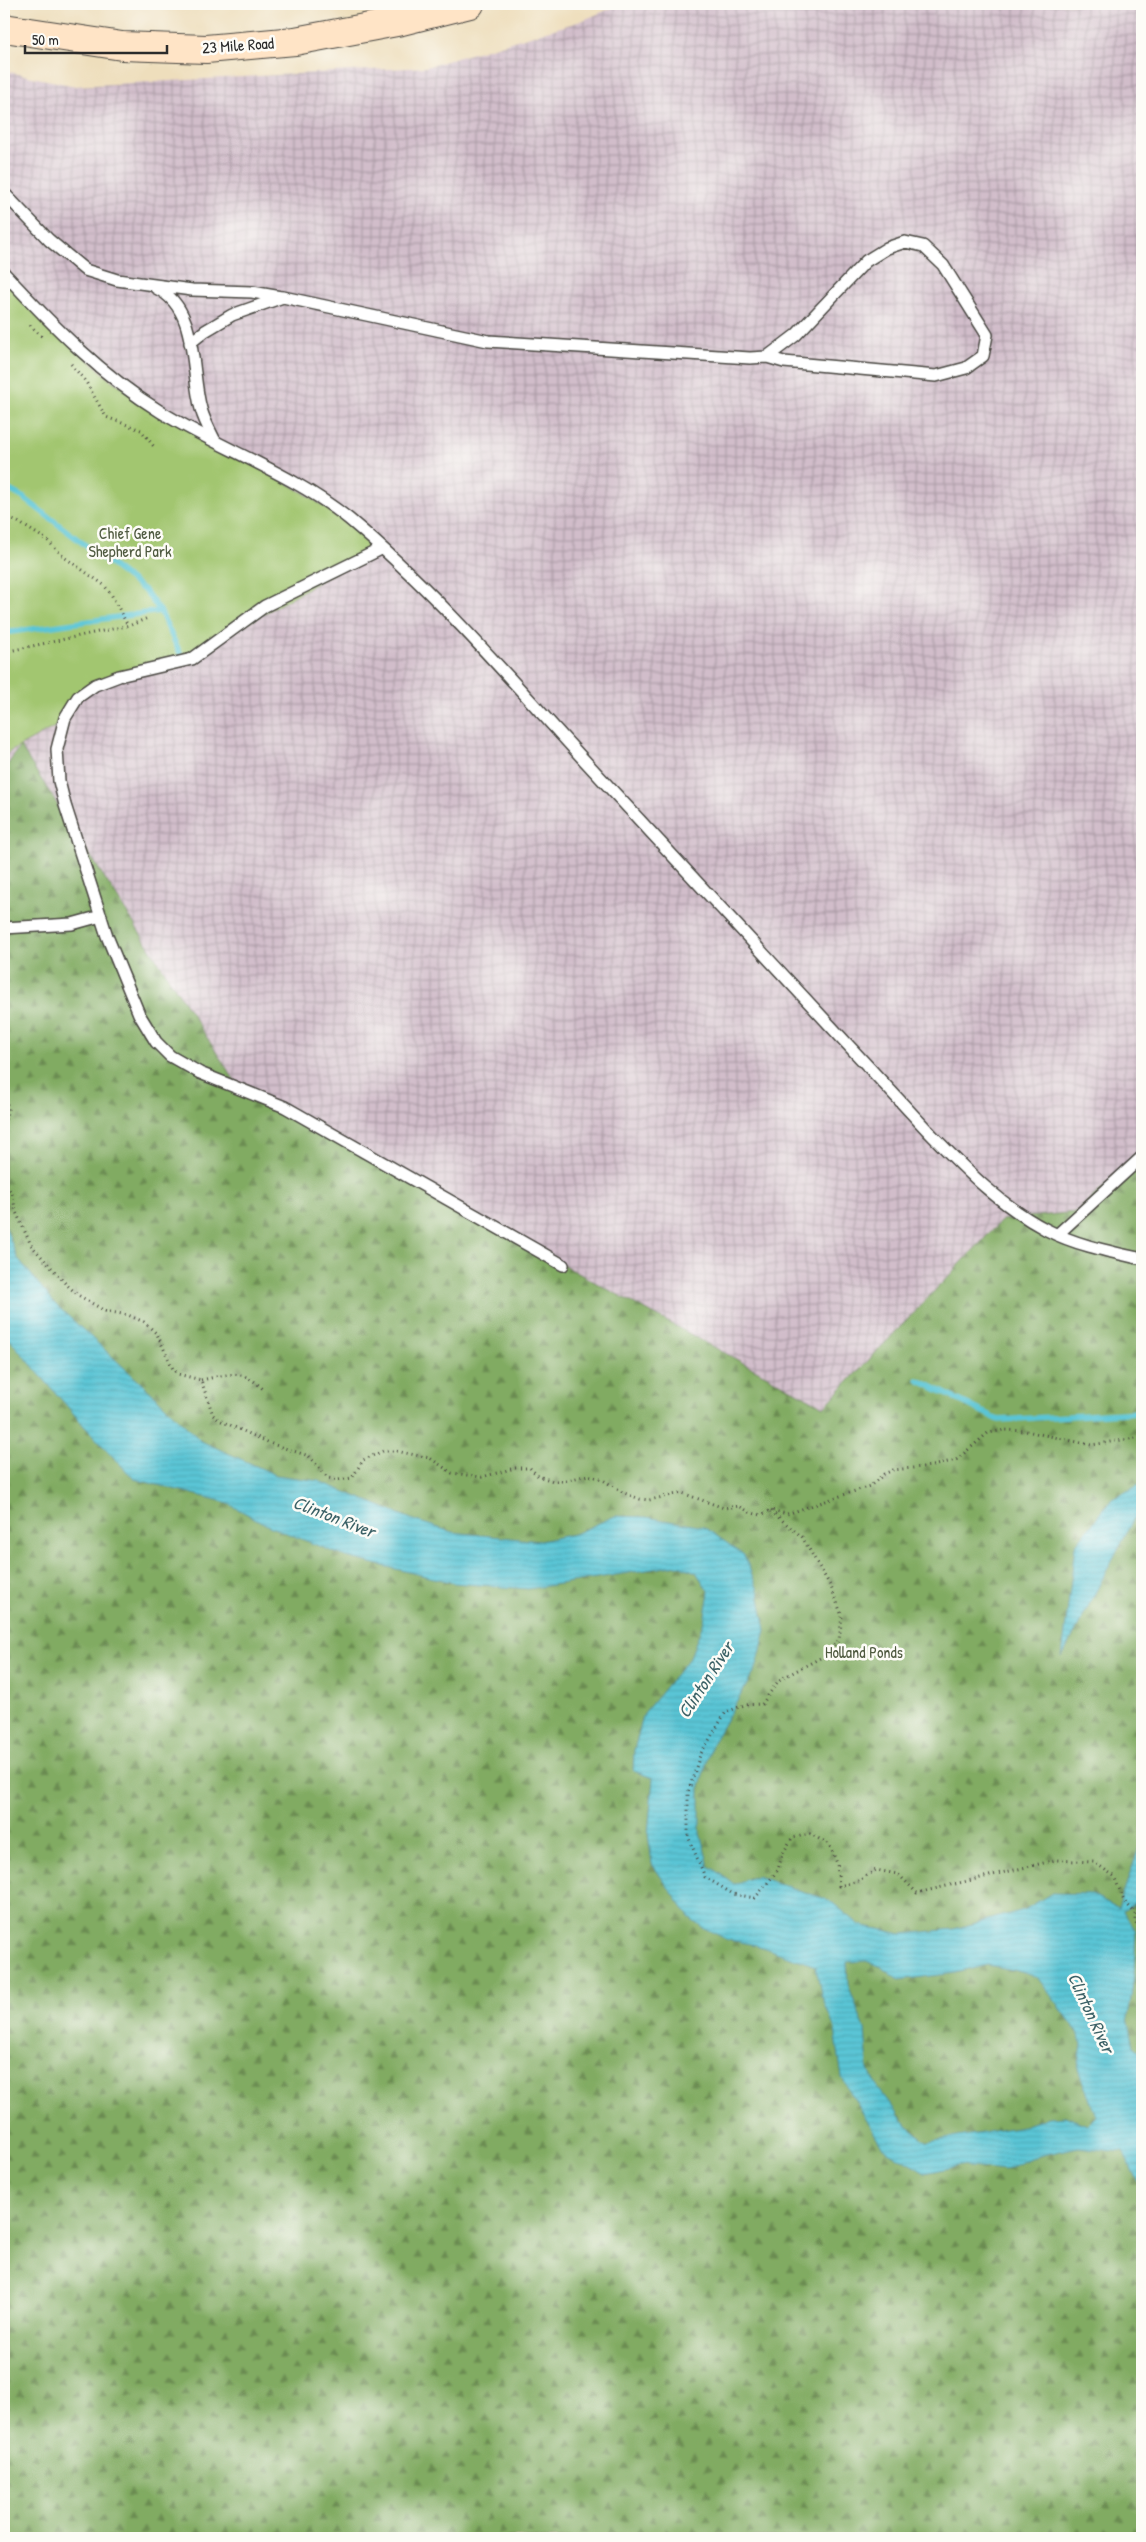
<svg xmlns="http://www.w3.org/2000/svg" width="1146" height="2542" viewBox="0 0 1146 2542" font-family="'Patrick Hand',sans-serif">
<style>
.industrial{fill:url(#industrial-grid)}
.green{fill:#a2c670;stroke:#66784e}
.forest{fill:url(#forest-firs);stroke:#566b46}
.water{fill:url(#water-rules);stroke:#427880;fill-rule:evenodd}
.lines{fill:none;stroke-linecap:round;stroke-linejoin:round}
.stream{stroke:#5ac5d5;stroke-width:5.5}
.lane-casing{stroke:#484641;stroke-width:14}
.secondary-casing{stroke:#484641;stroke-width:30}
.path{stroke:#484641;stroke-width:3;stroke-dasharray:1 4;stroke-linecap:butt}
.lane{stroke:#fff;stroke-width:11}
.secondary{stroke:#ffe4c6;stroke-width:28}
.labels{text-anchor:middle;stroke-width:5;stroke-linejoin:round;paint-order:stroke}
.street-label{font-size:16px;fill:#2b2b2b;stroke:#fdfcf7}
.park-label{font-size:16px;fill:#4f5a40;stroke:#fdfcf7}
.water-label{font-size:18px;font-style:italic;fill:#3b6166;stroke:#fdfcf7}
</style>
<defs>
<pattern id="industrial-grid" width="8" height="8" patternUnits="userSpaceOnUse" patternTransform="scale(1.25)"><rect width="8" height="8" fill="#d1bdca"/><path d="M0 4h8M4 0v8" fill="none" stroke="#aa9aa4"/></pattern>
<pattern id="forest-firs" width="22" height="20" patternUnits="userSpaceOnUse" patternTransform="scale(1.25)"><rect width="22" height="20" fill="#81ab62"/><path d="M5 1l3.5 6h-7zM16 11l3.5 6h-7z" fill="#6a8b51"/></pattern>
<pattern id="water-rules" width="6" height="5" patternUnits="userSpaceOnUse" patternTransform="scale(1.25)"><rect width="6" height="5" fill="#5ac5d5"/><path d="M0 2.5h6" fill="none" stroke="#4ea9b7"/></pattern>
</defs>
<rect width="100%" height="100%" fill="#fdfcf7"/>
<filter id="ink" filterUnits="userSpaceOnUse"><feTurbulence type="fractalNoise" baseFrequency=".02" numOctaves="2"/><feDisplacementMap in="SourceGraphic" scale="10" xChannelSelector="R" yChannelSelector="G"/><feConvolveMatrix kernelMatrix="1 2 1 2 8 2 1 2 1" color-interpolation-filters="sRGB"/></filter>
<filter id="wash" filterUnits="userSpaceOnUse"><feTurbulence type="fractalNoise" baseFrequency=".0096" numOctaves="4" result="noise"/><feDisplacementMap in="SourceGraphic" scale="20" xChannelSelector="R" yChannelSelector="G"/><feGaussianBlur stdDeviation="1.12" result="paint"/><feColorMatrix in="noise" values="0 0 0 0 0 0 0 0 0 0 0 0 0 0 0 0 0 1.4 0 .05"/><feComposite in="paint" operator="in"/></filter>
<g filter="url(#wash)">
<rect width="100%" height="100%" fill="#eedebc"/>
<path class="industrial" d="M 621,4 L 1142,4 L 1142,1164 L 808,1423 L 4,987 L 4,657 L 172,434 L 4,281 L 4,71 L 75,86 L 426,67 L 581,21 Z"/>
<path class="green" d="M 4,278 L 109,379 L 304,493 L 344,520 L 376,548 L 192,656 L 94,681 L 60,724 L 4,755 Z"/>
<path class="forest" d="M 20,746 L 240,1089 L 824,1407 L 1002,1220 L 1076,1212 L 1142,1153 L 1142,2538 L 4,2538 L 4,770 Z"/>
<g class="water">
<path d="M 4,1223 L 17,1257 L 54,1303 L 156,1397 L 201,1441 L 276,1475 L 319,1481 L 416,1521 L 452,1532 L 540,1541 L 574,1534 L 615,1516 L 646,1517 L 704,1527 L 744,1555 L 759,1592 L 766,1630 L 756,1669 L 712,1744 L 700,1786 L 700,1833 L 709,1866 L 734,1884 L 756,1876 L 829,1900 L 860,1925 L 902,1934 L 954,1929 L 1024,1910 L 1052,1893 L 1091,1894 L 1118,1908 L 1142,1839 L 1142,1898 L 1123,1911 L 1136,1931 L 1134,1976 L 1128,2018 L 1134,2046 L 1142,2053 L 1142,2190 L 1123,2152 L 1078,2147 L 1030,2158 L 1004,2171 L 960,2166 L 925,2173 L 883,2148 L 842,2078 L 835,2030 L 821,1994 L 816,1966 L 756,1945 L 728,1940 L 702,1927 L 689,1917 L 652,1864 L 648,1834 L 653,1778 L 633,1771 L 634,1750 L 644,1713 L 690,1657 L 704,1621 L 709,1592 L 696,1572 L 678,1565 L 528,1589 L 454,1583 L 346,1557 L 269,1526 L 225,1502 L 134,1479 L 85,1427 L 4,1333 ZM 866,1961 L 882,1967 L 899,1980 L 956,1973 L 987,1965 L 1014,1970 L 1037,1977 L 1073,2025 L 1082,2044 L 1078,2069 L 1096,2116 L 1087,2125 L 1065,2116 L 1048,2117 L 1023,2126 L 928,2142 L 907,2126 L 875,2084 L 868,2067 L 865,2029 L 848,1984 L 847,1962 Z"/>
<path d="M 1139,1485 L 1142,1487 L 1142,1522 L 1134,1518 L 1062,1657 L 1075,1546 L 1112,1499 Z"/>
</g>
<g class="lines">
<g class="stream">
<path d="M 4,487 L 24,498 L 145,591 L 160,611 L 180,653"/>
<path d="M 4,633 L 160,611"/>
<path d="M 918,1380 L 999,1420 L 1142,1412"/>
</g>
</g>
</g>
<g filter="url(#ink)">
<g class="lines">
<g class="lane-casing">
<g id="lane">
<path d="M 4,193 L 49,240 L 85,270 L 117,280 L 192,290 L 252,292 L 281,297"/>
<path d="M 4,273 C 51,324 101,375 161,412 C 221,449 294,474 349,519 C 435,591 509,678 585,761 C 699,884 812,1007 927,1130 C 964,1168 999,1205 1047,1230 C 1076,1245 1111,1252 1142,1259"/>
<path d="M 156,288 C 199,308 190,370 201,409 C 204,420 210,431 215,441"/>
<path d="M 190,343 L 205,331 L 232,315 L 283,297 L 488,341 L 750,358 L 767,357 L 796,335 L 866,261 L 887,248 L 905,242 L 923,246 L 943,265 L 987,335 L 983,356 L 966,368 L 936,376 L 784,362 L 767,357"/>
<path d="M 381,549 L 265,606 L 192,659 L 119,676 L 95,685 L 78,697 L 65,718 L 57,749 L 59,781 L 65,805 L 107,936 L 139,1014 L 156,1042 L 170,1056 L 200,1073 L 285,1107 L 563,1265"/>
<path d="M 4,928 L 72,924 L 101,916"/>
<path d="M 1058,1234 L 1142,1157"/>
</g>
</g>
<g class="secondary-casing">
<path id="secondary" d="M 4,28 L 122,46 L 206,49 L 295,41 L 402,21 L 470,4"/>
</g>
<g class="path">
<path d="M 30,325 L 43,338"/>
<path d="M 71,364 L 86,382 L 106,417 L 141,430 L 155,448"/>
<path d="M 4,517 L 18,522 L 47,540 L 64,557 L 104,585 L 111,594 L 128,626"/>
<path d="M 4,652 L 131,625 L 148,618"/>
<path d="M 4,1089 L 8,1109 L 4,1124"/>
<path d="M 4,1181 L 12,1194 L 16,1212 L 31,1245 L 67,1285 L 78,1295 L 105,1311 L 128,1315 L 144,1322 L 157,1334 L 173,1369 L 178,1374 L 201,1380 L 213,1415 L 219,1420 L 272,1444 L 309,1456 L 328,1478 L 339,1480 L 352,1478 L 363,1460 L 383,1451 L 396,1451 L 430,1458 L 452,1473 L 482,1477 L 515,1468 L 530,1468 L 538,1476 L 553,1481 L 564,1481 L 588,1475 L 603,1480 L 624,1493 L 640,1499 L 649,1500 L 682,1493 L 724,1508 L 739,1506 L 751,1513 L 761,1515 L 771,1510 L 787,1514 L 870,1486 L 884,1474 L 893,1470 L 932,1466 L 956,1460 L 988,1433 L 1004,1430 L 1026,1431 L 1091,1445 L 1142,1437"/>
<path d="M 201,1380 C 229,1375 241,1367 263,1389"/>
<path d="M 4,1463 L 6,1460"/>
<path d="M 771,1511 L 802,1537 L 831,1587 L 842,1616 L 839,1640 L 824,1656 L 779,1680 L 762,1704 L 744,1705 L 726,1712 L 700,1755 L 688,1793 L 688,1836 L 705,1877 L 733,1894 L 755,1898 L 778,1870 L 782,1855 L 792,1838 L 810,1834 L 829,1844 L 837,1863 L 839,1886 L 858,1881 L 876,1870 L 898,1874 L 917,1893 L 1056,1860 L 1094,1862 L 1114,1876 L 1124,1901 L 1135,1913 L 1135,1921 L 1142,1938"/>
</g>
<use href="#lane" class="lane"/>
<use href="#secondary" class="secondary"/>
</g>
</g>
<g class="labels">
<g class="street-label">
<text transform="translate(238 45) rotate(-4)" y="6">23 Mile Road</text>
</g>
<g class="park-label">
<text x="130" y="539">Chief Gene<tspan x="130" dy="18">Shepherd Park</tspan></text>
<text x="864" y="1658">Holland Ponds</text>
</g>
<g class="water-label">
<text transform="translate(334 1517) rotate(21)" y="6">Clinton River</text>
<text transform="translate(706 1680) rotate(-57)" y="6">Clinton River</text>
<text transform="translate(1091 2013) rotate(65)" y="6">Clinton River</text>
</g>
</g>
<rect width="1146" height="2542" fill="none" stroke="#fdfcf7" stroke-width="20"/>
<path d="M25 45v8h142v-8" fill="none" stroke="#2b2b2b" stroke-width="2.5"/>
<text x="32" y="45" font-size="15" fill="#2b2b2b" stroke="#fdfcf7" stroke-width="4" paint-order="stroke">50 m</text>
</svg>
